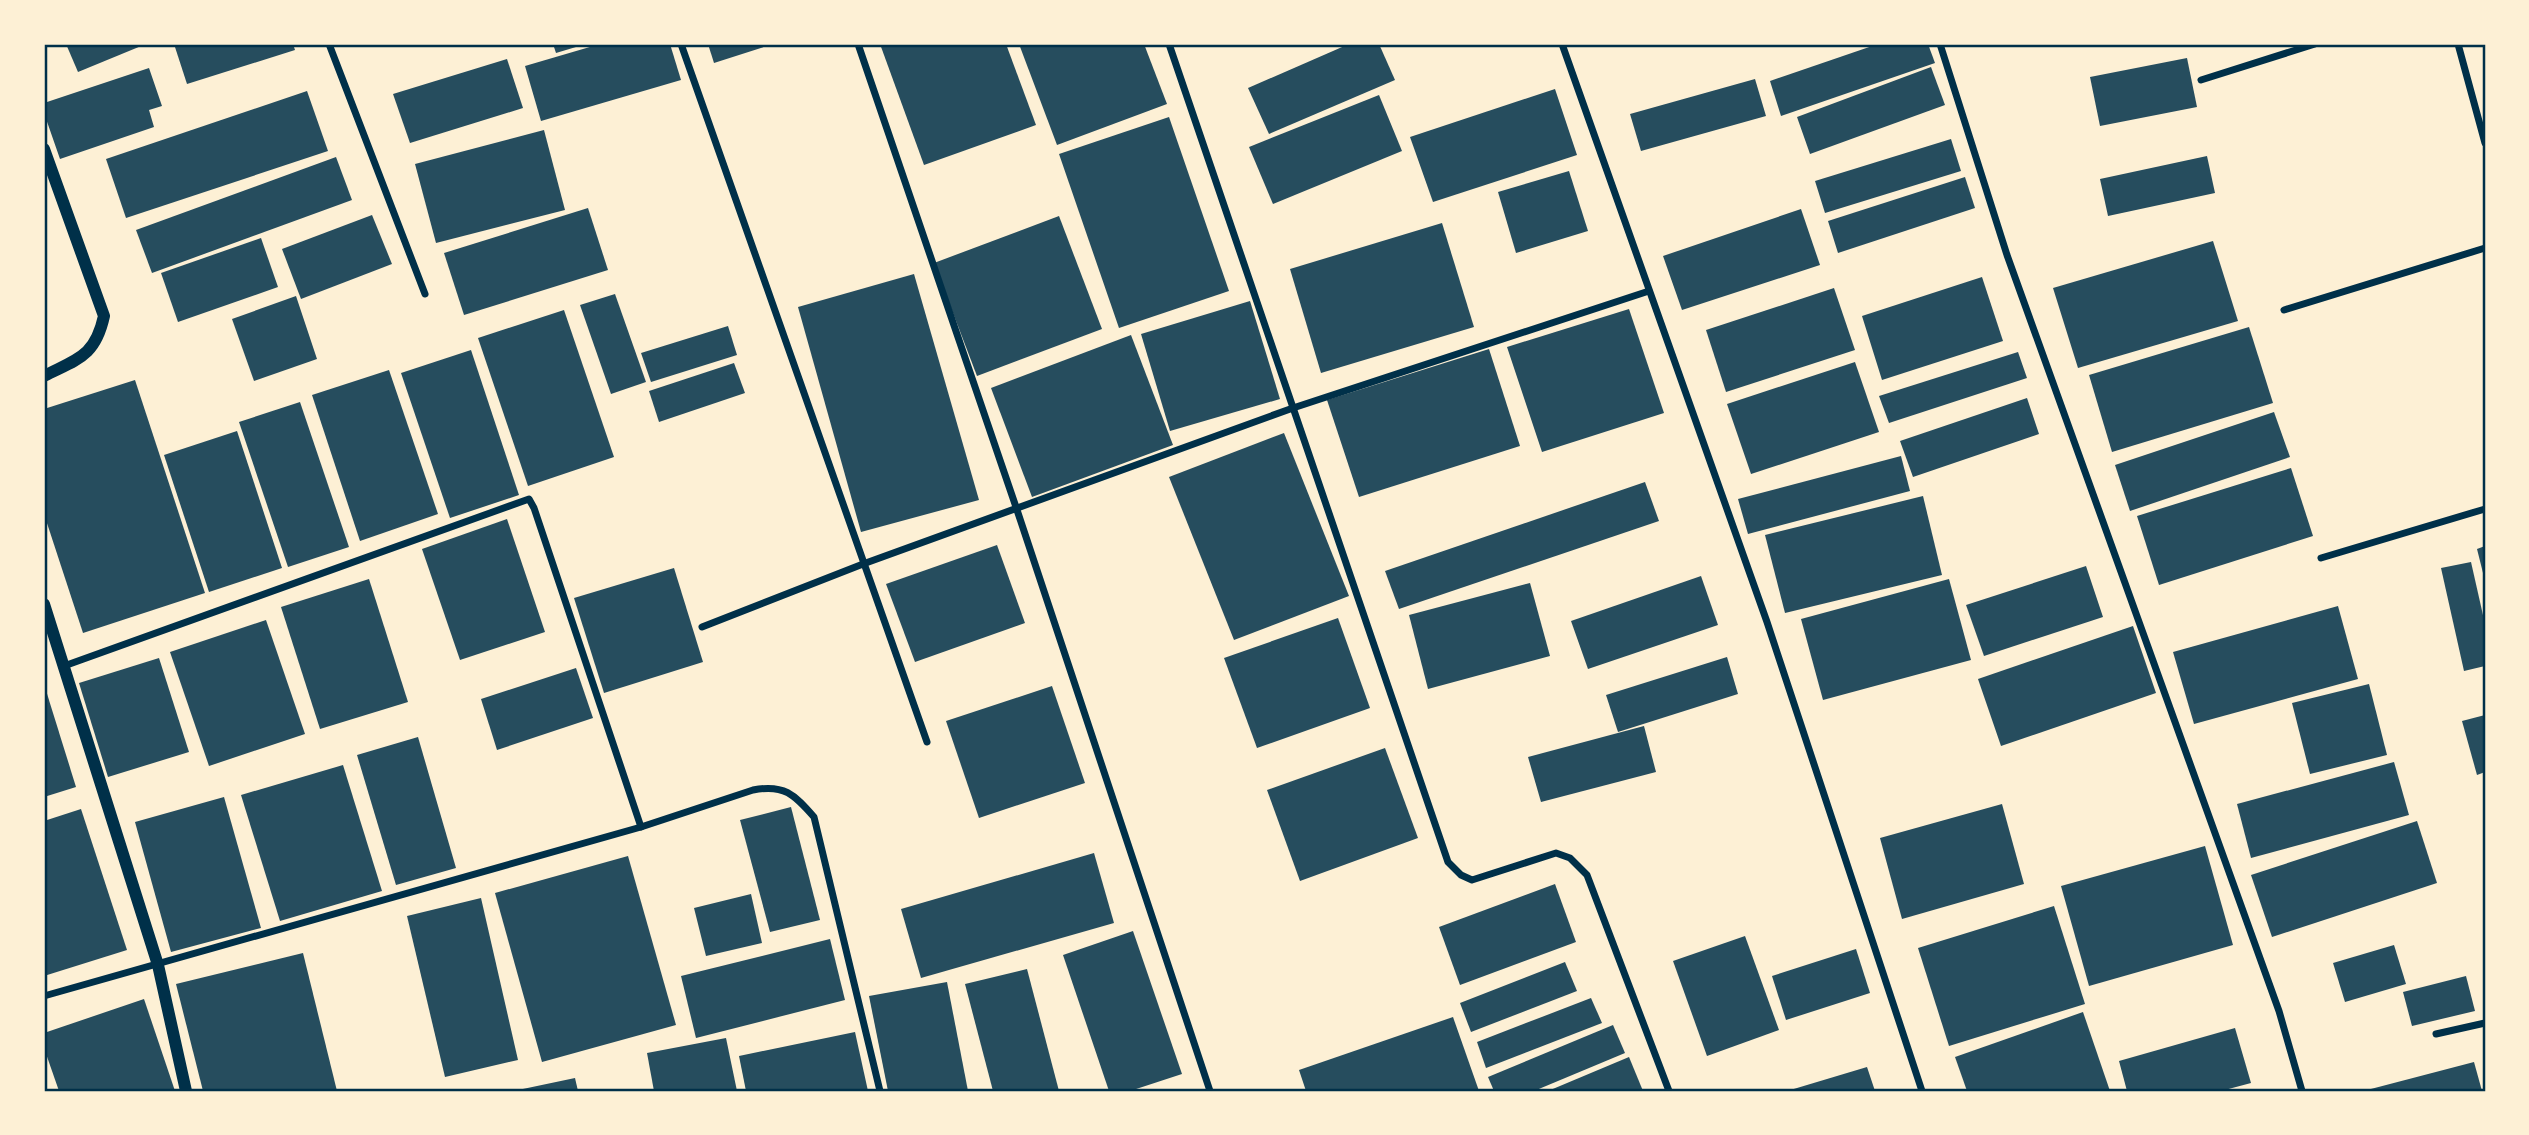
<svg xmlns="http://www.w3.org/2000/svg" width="2529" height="1135" viewBox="0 0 2529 1135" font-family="Barlow,sans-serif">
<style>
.building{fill:#264d5e}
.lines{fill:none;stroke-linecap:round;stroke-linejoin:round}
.minor{stroke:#003049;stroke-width:7}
.tertiary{stroke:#003049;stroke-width:12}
.neatline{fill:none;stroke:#003049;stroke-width:2.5}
</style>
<rect width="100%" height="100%" fill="#fdf0d5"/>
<g class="building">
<path d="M 66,44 L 146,44 L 78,72 Z"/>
<path d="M 174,44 L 293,44 L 295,50 L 187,84 Z"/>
<path d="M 553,44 L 586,44 L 556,53 Z"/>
<path d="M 600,44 L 670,44 L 681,80 L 541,121 L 525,66 Z"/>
<path d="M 708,44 L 773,44 L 714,63 Z"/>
<path d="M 880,44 L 1006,44 L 1036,125 L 924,165 Z"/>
<path d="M 1019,44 L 1144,44 L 1167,104 L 1057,145 Z"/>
<path d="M 1349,44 L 1379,44 L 1395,80 L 1269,134 L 1248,88 Z"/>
<path d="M 1878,44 L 1928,44 L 1935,63 L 1781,116 L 1770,81 Z"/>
<path d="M 2187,58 L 2197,107 L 2100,126 L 2090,77 Z"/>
<path d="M 507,59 L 523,108 L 410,143 L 393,94 Z"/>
<path d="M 1931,67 L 1945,105 L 1810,154 L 1797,117 Z"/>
<path d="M 149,68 L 162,106 L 149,110 L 154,127 L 60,159 L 44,113 L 44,103 Z"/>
<path d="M 1755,79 L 1766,116 L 1641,151 L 1630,114 Z"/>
<path d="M 1555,89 L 1577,155 L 1433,202 L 1410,137 Z"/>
<path d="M 307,91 L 328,151 L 126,218 L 106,159 Z"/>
<path d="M 1379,95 L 1402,151 L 1273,204 L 1249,147 Z"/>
<path d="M 1169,117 L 1229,291 L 1119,328 L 1059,154 Z"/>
<path d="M 544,130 L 565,210 L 436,243 L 415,164 Z"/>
<path d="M 1951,139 L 1961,171 L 1825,213 L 1815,181 Z"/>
<path d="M 2207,156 L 2215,193 L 2108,216 L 2100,179 Z"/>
<path d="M 336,157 L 352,200 L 152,273 L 136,230 Z"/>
<path d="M 1569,171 L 1588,231 L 1516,253 L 1498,192 Z"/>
<path d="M 1965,177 L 1975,208 L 1838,253 L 1828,221 Z"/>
<path d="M 588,208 L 608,270 L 464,315 L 444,253 Z"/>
<path d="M 1801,209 L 1820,265 L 1682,310 L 1663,256 Z"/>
<path d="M 372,215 L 392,264 L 301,299 L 282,249 Z"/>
<path d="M 1059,216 L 1102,329 L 977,376 L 934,263 Z"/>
<path d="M 1442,223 L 1474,327 L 1321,373 L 1290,269 Z"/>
<path d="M 261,238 L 278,287 L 178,322 L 161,273 Z"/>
<path d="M 2213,241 L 2238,321 L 2078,368 L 2053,288 Z"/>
<path d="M 914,274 L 979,500 L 861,532 L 798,307 Z"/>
<path d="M 1982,277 L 2003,341 L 1882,380 L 1862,316 Z"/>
<path d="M 1834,288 L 1855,350 L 1726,392 L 1706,330 Z"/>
<path d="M 615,294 L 646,382 L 611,394 L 580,305 Z"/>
<path d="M 296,296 L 317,359 L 254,381 L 232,319 Z"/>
<path d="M 1250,301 L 1280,399 L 1170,431 L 1141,334 Z"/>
<path d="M 1629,309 L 1664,413 L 1542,452 L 1507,347 Z"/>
<path d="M 564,310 L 614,457 L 528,486 L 478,338 Z"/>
<path d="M 728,326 L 737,355 L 651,382 L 641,353 Z"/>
<path d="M 2249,327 L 2273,403 L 2112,452 L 2089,375 Z"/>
<path d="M 1131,335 L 1173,445 L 1032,497 L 991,388 Z"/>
<path d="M 1489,349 L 1520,446 L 1359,497 L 1327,400 Z"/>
<path d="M 471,350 L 519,495 L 450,518 L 401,373 Z"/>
<path d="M 2018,352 L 2027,378 L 1889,423 L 1879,396 Z"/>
<path d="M 1855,362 L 1879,432 L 1751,474 L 1727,404 Z"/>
<path d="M 734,363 L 745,393 L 659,422 L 649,391 Z"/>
<path d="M 389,370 L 438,514 L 360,541 L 312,395 Z"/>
<path d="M 135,380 L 205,593 L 83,633 L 44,514 L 44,409 Z"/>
<path d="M 2027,398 L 2039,434 L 1913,477 L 1900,441 Z"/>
<path d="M 300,402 L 349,547 L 288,567 L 239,422 Z"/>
<path d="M 2274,412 L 2290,457 L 2130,511 L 2115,465 Z"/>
<path d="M 237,431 L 282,568 L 209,592 L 164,455 Z"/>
<path d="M 1284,433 L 1349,596 L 1234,640 L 1169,477 Z"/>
<path d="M 1901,456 L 1910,491 L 1748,534 L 1738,499 Z"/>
<path d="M 2291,468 L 2313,536 L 2159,585 L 2137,516 Z"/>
<path d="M 1645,482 L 1659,521 L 1399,609 L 1385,571 Z"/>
<path d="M 1923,496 L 1942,575 L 1785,613 L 1765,535 Z"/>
<path d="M 507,519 L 545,632 L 460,660 L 422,549 Z"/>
<path d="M 997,545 L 1025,623 L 915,662 L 886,584 Z"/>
<path d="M 2485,546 L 2485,577 L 2484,577 L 2477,549 Z"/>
<path d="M 2471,562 L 2485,624 L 2485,666 L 2464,671 L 2441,568 Z"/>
<path d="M 2086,566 L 2103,617 L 1984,656 L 1966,605 Z"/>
<path d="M 674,568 L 703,662 L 604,693 L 574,598 Z"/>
<path d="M 1701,576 L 1718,625 L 1588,669 L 1571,621 Z"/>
<path d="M 369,579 L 408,702 L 320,729 L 281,607 Z"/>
<path d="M 1949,579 L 1971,660 L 1823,700 L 1801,619 Z"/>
<path d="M 1530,583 L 1550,656 L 1428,689 L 1409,615 Z"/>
<path d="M 2338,606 L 2358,679 L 2194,724 L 2173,652 Z"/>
<path d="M 1338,618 L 1370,708 L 1257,748 L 1224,658 Z"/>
<path d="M 266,620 L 305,734 L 209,766 L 170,652 Z"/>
<path d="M 2133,626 L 2156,693 L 2001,746 L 1978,679 Z"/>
<path d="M 1727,657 L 1738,694 L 1618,732 L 1606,695 Z"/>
<path d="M 159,658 L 189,752 L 108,777 L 79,683 Z"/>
<path d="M 576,668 L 593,718 L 497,750 L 481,699 Z"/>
<path d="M 44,684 L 76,787 L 44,797 Z"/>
<path d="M 2369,684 L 2387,755 L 2310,774 L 2292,703 Z"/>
<path d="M 1052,686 L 1085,783 L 979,818 L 946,721 Z"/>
<path d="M 2485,715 L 2485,772 L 2477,775 L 2462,721 Z"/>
<path d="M 1644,726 L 1656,772 L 1541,802 L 1528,757 Z"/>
<path d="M 418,737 L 456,868 L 396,885 L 357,755 Z"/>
<path d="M 1385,748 L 1418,838 L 1300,881 L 1267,790 Z"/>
<path d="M 2394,762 L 2409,815 L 2251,858 L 2237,804 Z"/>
<path d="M 343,765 L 382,891 L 280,921 L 241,795 Z"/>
<path d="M 224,797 L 261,928 L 171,952 L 135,822 Z"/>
<path d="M 2002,804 L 2024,884 L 1902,919 L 1880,838 Z"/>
<path d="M 791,807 L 820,920 L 770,932 L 740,820 Z"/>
<path d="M 81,809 L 127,950 L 44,976 L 44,821 Z"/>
<path d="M 2417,821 L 2437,883 L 2272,937 L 2251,875 Z"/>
<path d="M 2205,846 L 2233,945 L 2089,986 L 2061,886 Z"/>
<path d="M 1094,853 L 1114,923 L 921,978 L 901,909 Z"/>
<path d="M 628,856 L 676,1025 L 542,1062 L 495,893 Z"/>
<path d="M 1555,884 L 1576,942 L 1460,985 L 1439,927 Z"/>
<path d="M 751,894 L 762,943 L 706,956 L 694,908 Z"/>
<path d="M 481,898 L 518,1060 L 445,1077 L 407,916 Z"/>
<path d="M 2054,906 L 2085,1004 L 1949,1046 L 1918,948 Z"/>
<path d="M 1133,931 L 1182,1074 L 1130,1091 L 1109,1091 L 1063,955 Z"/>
<path d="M 1745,936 L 1779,1030 L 1707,1056 L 1673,961 Z"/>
<path d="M 830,939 L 845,1000 L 696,1038 L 681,976 Z"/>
<path d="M 2394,945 L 2406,984 L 2345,1002 L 2333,963 Z"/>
<path d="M 1856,949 L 1870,993 L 1786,1020 L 1772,976 Z"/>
<path d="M 303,953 L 337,1091 L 203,1091 L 176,984 Z"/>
<path d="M 1565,962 L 1577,991 L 1471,1032 L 1460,1003 Z"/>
<path d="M 1027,969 L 1059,1091 L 993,1091 L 965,984 Z"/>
<path d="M 2466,976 L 2475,1011 L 2412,1026 L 2403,992 Z"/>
<path d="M 947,982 L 968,1091 L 888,1091 L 869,996 Z"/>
<path d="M 1591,998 L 1602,1023 L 1486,1068 L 1477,1042 Z"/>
<path d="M 144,999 L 175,1091 L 59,1091 L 44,1048 L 44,1033 Z"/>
<path d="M 2083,1012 L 2110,1091 L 1967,1091 L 1955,1057 Z"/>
<path d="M 1453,1017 L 1479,1091 L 1306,1091 L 1299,1070 Z"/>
<path d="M 1613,1025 L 1625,1053 L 1534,1091 L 1494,1091 L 1488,1077 Z"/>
<path d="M 2235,1028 L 2251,1083 L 2221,1091 L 2127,1091 L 2119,1061 Z"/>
<path d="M 855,1032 L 868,1091 L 746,1091 L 739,1056 Z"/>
<path d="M 726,1038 L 737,1091 L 654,1091 L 647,1053 Z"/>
<path d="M 1629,1057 L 1643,1091 L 1548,1091 Z"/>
<path d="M 2474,1062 L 2482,1091 L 2367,1091 L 2367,1090 Z"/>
<path d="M 1867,1067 L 1875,1091 L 1787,1091 Z"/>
<path d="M 575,1078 L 578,1091 L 518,1091 L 518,1090 Z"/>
</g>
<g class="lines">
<g class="minor">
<path d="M 329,44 L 425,294"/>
<path d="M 681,44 L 927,742"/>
<path d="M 858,44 L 1017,510 L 1210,1091"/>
<path d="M 1169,44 L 1448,862 L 1461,875 L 1472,880 L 1556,853 L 1570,858 L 1587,875 L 1669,1091"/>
<path d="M 1562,44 L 1767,622 L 1922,1091"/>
<path d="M 1940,44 L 2007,255 L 2279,1011 L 2302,1091"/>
<path d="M 2458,44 L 2485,143"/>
<path d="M 2201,80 L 2315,44"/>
<path d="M 2284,310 L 2485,248"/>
<path d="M 2321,558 L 2485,509"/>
<path d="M 702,627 L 863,564 L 1293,408 L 1649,291"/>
<path d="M 64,666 L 529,499 L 534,508 L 641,827"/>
<path d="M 44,996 L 641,827 L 753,790 C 784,784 794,794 814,817 L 880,1091"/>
<path d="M 2436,1034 L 2485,1023"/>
</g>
<g class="tertiary">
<path d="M 44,149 L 104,316 C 95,357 77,359 44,376"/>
<path d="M 44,604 L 158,965 L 186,1091"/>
</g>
</g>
<rect width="2529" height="1135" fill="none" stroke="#fdf0d5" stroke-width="91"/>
<rect x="46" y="46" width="2438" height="1044" class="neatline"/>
</svg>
